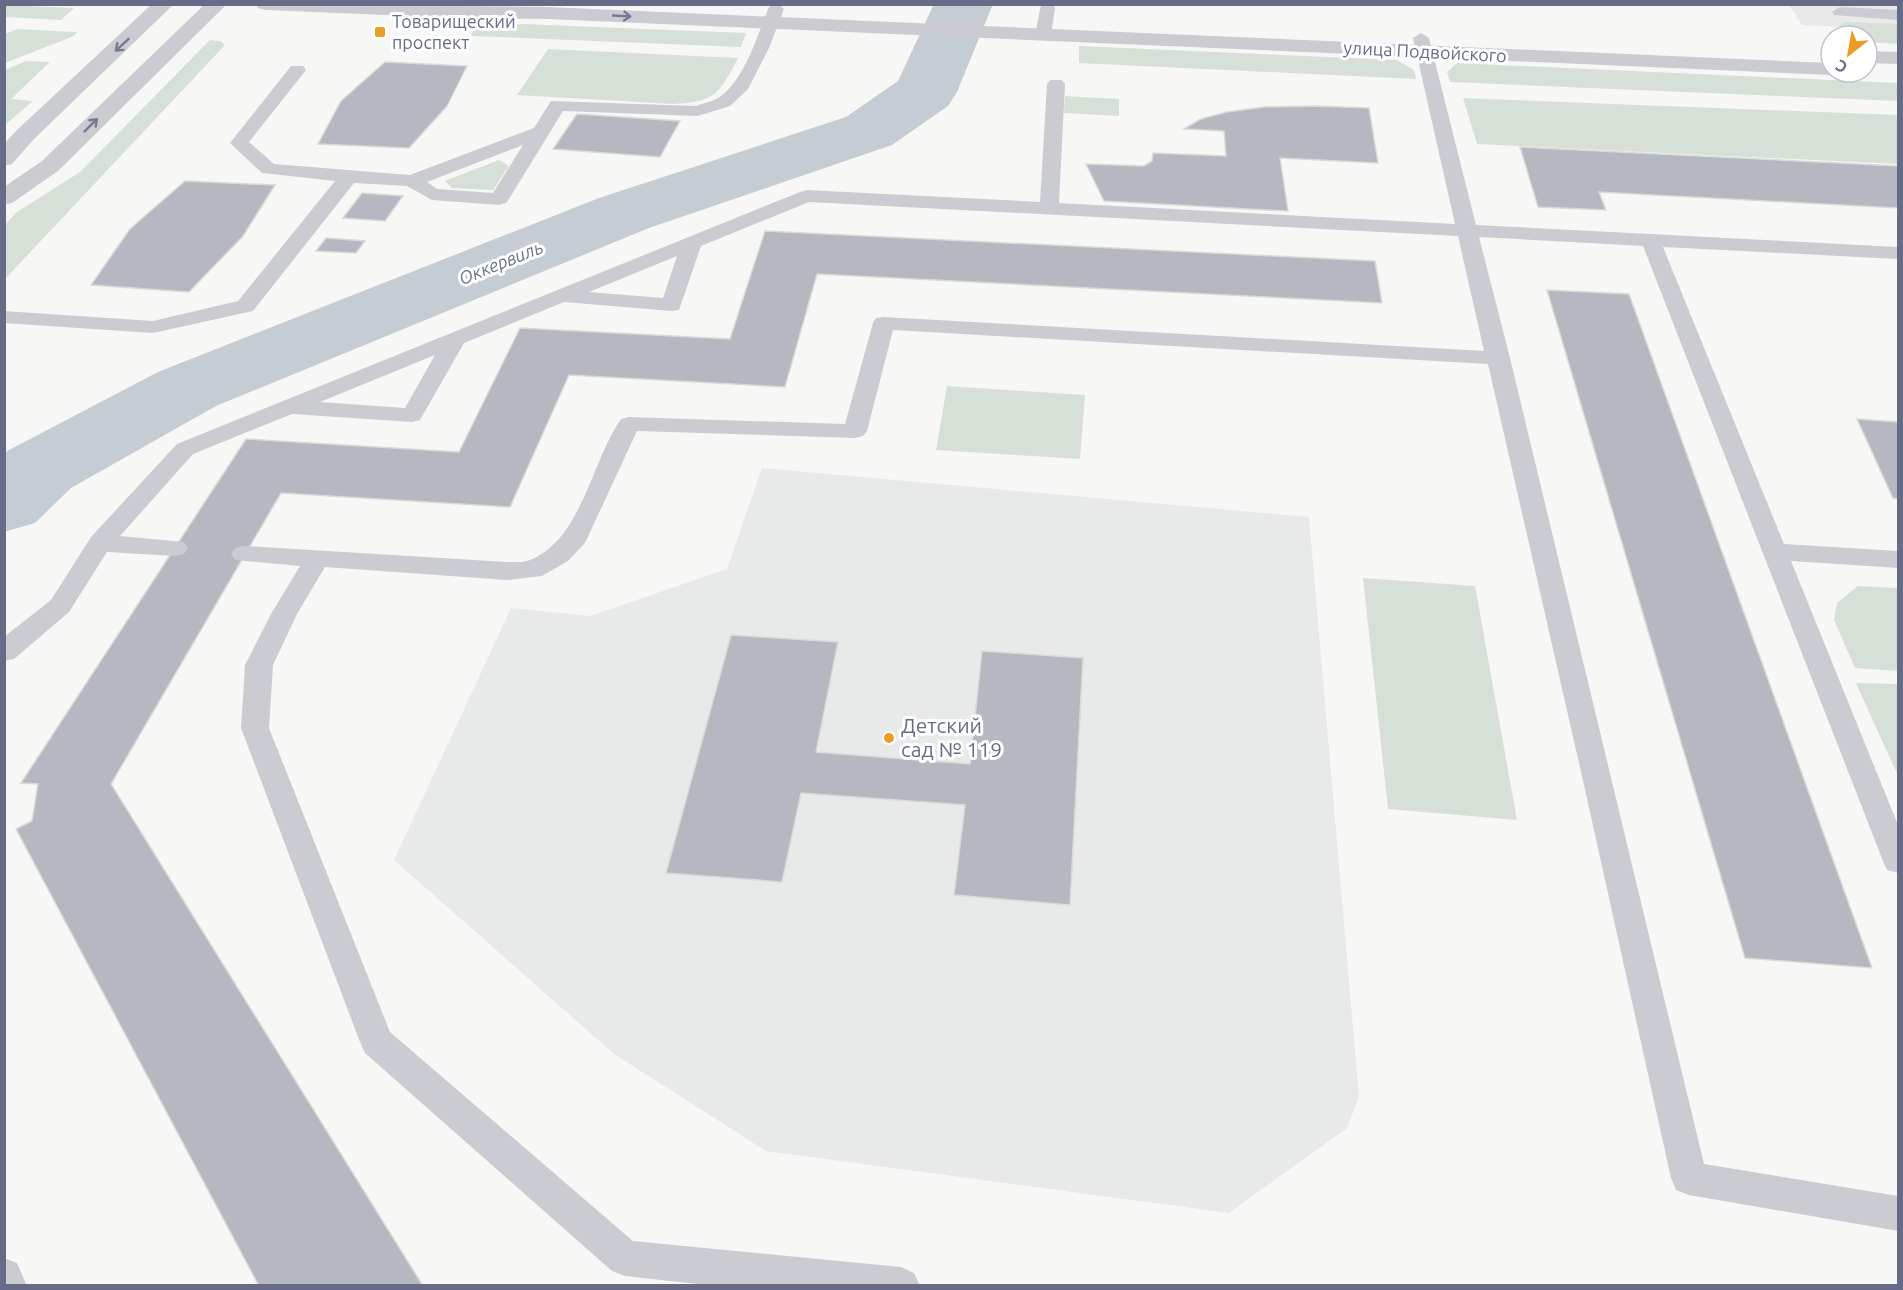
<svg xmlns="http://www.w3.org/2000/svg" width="1903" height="1290" viewBox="0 0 1903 1290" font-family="Ubuntu,sans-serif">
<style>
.built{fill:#e8e9e9}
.green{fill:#d7e0d7}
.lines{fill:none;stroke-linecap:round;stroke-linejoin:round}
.river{fill:#c6ccd4;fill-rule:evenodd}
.building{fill:#b5b7c1;stroke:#d9dad8;stroke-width:1.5}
.service{fill:#cbccd1;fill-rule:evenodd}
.tertiary{fill:#cbccd1;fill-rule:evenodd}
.oneway{stroke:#757a93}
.poi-dot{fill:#eb9c23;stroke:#fff;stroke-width:2}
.labels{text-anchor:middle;stroke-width:6;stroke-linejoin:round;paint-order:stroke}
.far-poi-label{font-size:18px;fill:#666c88;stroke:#fff;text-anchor:start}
.far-street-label{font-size:18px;fill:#666c88;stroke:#fff}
.far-water-label{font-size:18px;font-style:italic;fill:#67748b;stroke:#fff}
.poi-label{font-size:21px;fill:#666c88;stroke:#fff;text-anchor:start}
</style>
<rect width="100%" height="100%" fill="#f7f8f5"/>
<g class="built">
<path d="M 1789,5 L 1898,5 L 1898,30 L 1802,25 Z"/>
<path d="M 762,468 L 1309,517 L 1359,1097 L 1347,1128 L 1229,1213 L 766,1151 L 614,1054 L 394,860 L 511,608 L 590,616 L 727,569 Z"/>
</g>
<g class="green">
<path d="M 5,5 L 74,8 L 61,20 L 5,17 Z"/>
<path d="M 1845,22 L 1898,24 L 1898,44 L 1867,42 L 1867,36 L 1843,36 L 1839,25 Z"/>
<path d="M 522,24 L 746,33 L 741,47 L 471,36 L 474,29 Z"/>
<path d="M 17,29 L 74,32 L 77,32 L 74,36 L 5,63 L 5,34 Z"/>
<path d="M 210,40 L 220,41 L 225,45 L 5,279 L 5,225 L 17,212 L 80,172 Z"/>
<path d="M 1079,46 L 1397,60 L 1414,70 L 1416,79 L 1079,63 Z"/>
<path d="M 548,49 L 738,58 C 719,94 716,102 673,104 L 517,95 Z"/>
<path d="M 26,61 L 50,62 L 11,99 L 33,101 L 5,125 L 5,70 Z"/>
<path d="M 1457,63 L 1898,83 L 1898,101 L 1450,82 L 1447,72 Z"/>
<path d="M 1065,96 L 1119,99 L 1119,116 L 1064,113 Z"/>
<path d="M 1463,98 L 1898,115 L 1898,164 L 1477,144 Z"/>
<path d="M 499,160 L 509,166 L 493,190 L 452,188 L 445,181 Z"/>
<path d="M 947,386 L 1085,395 L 1080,459 L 936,450 Z"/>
<path d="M 1363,578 L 1475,586 L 1517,820 L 1388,809 Z"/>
<path d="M 1858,586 L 1898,588 L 1898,671 L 1855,668 L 1834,620 L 1837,603 Z"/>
<path d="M 1856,683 L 1898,684 L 1898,776 Z"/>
</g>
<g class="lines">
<path class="river" d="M 934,4 L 993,4 L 957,92 L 948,106 L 892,145 L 649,228 L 216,406 L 71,488 L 35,523 L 4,532 L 4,454 L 9,450 L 158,372 L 599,198 L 846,117 L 898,81 Z"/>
</g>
<g class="building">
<path d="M 385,62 L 467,66 L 447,106 L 409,148 L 318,144 L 341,101 Z"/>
<path d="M 1315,106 L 1369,108 L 1378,163 L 1280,158 L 1288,211 L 1104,201 L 1086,164 L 1144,166 L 1152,161 L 1153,153 L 1226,156 L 1224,131 L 1184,129 L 1201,119 L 1227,112 L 1264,107 Z"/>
<path d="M 577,114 L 680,121 L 660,157 L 553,149 Z"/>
<path d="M 1520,147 L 1898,166 L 1898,208 L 1599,192 L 1606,210 L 1538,207 Z"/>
<path d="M 185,181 L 275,185 L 243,236 L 189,292 L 91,285 L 130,229 Z"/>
<path d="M 362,193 L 403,196 L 385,221 L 343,218 Z"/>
<path d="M 765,231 L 1375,261 L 1382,303 L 817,274 L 785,387 L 569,375 L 510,507 L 281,493 L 111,784 L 423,1286 L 259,1286 L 16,829 L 32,821 L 38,784 L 21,783 L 246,439 L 459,452 L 520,328 L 730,339 Z"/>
<path d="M 326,238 L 365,241 L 356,253 L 316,251 Z"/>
<path d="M 1547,290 L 1629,294 L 1872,968 L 1745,958 Z"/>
<path d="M 1857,419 L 1898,422 L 1898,499 L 1893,498 Z"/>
<path d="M 731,635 L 838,642 L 816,752 L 970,764 L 982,651 L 1083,658 L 1070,905 L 954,895 L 965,805 L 801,793 L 782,882 L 666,873 Z"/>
</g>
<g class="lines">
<g class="service">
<path d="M 778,4 L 784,9 L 769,48 L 748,89 L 730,106 L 698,116 L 563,111 L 509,199 L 506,203 L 499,205 L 432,200 L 407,186 L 354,183 L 253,311 L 153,333 L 4,323 L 4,311 L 153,321 L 238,301 L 335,181 L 262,173 L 230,143 L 291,66 L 303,66 L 306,70 L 249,142 L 274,164 L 410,175 L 534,128 L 551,101 L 696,106 C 703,103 712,102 718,98 C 743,83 758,35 768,9 L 770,6 ZM 523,145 L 493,193 L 437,189 L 427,182 Z"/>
<path d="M 1041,5 L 1053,4 L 1055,8 L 1051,35 L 1043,40 L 1035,35 Z"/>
<path d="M 1840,7 L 1898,10 L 1898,20 L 1834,15 L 1832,12 Z"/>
<path d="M 1421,33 L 1429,38 L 1476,225 L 1898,247 L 1898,259 L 1663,247 L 1784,544 L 1898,551 L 1898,568 L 1791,561 L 1898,825 L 1898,873 L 1887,870 L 1883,861 L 1643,246 L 1479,237 L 1510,358 L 1704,1164 L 1898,1196 L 1898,1231 L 1689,1195 L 1676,1190 L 1671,1178 L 1584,785 L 1488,364 L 893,330 L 867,431 L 863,436 L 855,438 L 637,431 L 585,543 L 568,561 L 542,576 L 507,580 L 325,567 L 297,614 L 273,665 L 269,728 L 390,1032 L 633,1241 L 901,1267 L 914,1273 L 920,1286 L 715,1286 L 625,1276 L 612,1271 L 365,1053 L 360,1042 L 241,728 L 245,665 L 271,614 L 300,566 L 235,560 L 231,554 L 235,548 L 244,546 L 507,562 C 514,562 523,563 530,560 C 582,539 591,462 621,419 L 629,417 L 845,424 L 873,323 L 876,318 L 884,317 L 1484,351 L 1458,236 L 809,202 L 701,246 L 679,310 L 671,311 L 564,302 L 464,343 L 420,420 L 412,422 L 292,414 L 193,454 L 120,536 L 184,542 L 188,548 L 184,554 L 175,556 L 107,552 L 69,612 L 14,659 L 4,661 L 4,637 L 51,600 L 91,537 L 177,444 L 800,192 L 807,190 L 1040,202 L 1047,84 L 1050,80 L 1062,80 L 1065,84 L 1059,203 L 1455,224 L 1413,38 ZM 677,256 L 663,298 L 589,292 ZM 435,355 L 405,408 L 320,402 Z"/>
<path d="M 4,1258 L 17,1263 L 27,1286 L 4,1286 Z"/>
</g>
<g class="tertiary">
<path d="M 152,4 L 174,4 L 33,140 L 12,164 L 4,166 L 4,144 L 17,130 Z"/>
<path d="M 205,4 L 227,4 L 58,171 L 12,203 L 4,205 L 4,187 L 42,161 Z"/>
<path d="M 255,4 L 548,7 L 1831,63 L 1831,72 L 1840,72 L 1831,75 L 548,19 L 458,18 L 265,10 L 258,8 Z"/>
<path d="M 1867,51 L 1898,52 L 1898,64 L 1867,63 Z"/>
</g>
</g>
<defs><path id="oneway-shaft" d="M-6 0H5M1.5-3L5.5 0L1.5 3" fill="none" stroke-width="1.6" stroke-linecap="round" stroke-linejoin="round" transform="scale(1.5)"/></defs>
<g class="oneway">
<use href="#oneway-shaft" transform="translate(622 16) rotate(3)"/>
<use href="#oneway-shaft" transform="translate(122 45) rotate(138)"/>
<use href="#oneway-shaft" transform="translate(91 125) rotate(-45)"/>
</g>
<g class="poi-dot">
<rect x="374" y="26" width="12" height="12" rx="3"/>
<circle cx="889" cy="738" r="6"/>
</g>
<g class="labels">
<g class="far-poi-label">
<text x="392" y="28">Товарищеский<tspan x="392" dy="21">проспект</tspan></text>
</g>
<g class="far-street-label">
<text transform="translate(1425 52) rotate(3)" y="6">улица Подвойского</text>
</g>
<g class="far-water-label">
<text transform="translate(501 263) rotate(-22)" y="6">Оккервиль</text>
</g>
<g class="poi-label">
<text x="901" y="733">Детский<tspan x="901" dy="24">сад № 119</tspan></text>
</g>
</g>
<rect width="1903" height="1290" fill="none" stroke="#666c88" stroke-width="12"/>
<g transform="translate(1849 54) rotate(211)"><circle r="28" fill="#ffffff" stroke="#c2c4cf" stroke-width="1.5"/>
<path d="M0-4.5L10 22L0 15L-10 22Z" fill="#eb9c23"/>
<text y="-9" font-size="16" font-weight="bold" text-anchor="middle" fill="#666c88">С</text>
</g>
</svg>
